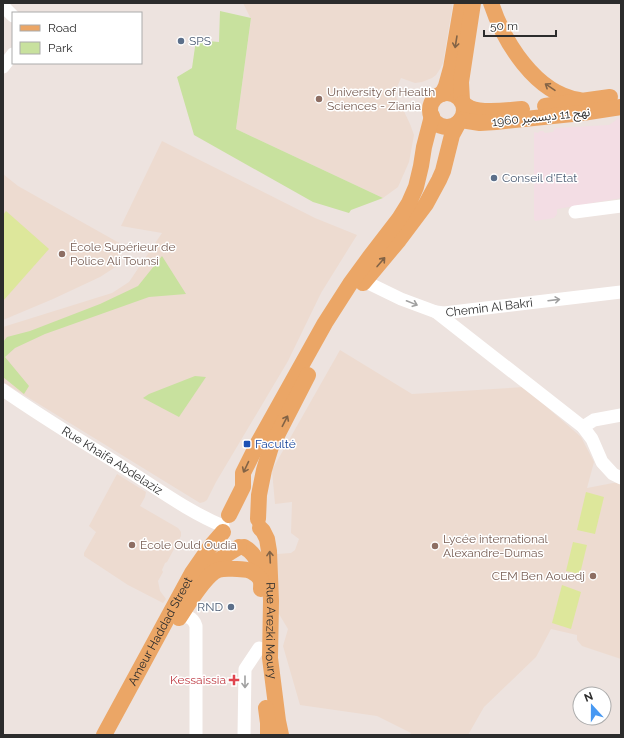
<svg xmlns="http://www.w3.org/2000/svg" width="624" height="738" viewBox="0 0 624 738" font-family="Raleway,'Noto Sans Arabic',sans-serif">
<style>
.education{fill:#eddbd0}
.medical{fill:#f3dde4}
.green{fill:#c8e19e}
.pitch{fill:#dde79b}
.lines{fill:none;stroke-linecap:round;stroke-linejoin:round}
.minor{stroke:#fff;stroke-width:13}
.major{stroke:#eba666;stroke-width:16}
.oneway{stroke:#826346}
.oneway2{stroke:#a0a0a0}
.service-dot{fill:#5c6f8a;stroke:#fff;stroke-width:1.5}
.education-dot{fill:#8d6e63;stroke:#fff;stroke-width:1.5}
.transit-dot{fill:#1a4fb4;stroke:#fff;stroke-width:1.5}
.health-dot{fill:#e0444e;stroke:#fff;stroke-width:1.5}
.labels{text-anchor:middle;stroke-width:3;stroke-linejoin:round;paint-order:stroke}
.service-label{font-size:12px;fill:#4e5e75;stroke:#fff;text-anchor:start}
.education-label{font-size:12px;fill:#785e54;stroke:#fff;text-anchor:start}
.street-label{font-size:12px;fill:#2c2c2c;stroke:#fff}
.transit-label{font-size:12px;fill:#164399;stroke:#fff;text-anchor:start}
.health-label{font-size:12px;fill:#be3a42;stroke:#fff;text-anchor:end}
</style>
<rect width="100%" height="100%" fill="#ede3df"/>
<g class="education">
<path d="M 243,3 L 453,3 L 443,63 L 440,69 L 436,75 L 432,78 L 422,82 L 415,83 L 401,78 L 394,94 L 401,105 L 410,124 L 414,135 L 409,162 L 398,187 L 383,198 L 236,129 L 251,19 Z"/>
<path d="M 162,141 L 315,218 L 357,235 L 321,293 L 288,361 L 216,482 L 207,500 L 204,502 L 200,503 L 3,382 L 3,327 L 112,293 L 129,282 L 162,233 L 121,226 Z"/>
<path d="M 3,174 L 18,186 L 121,244 L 120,264 L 100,277 L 53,299 L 3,320 Z"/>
<path d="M 340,350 L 412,394 L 524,387 L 581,437 L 594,462 L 587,488 L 613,483 L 621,483 L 621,659 L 582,646 L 577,640 L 577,635 L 551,629 L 536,657 L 484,707 L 468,735 L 410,735 L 411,733 L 377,716 L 300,705 L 283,646 L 288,629 L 279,614 L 277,554 L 291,553 L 295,550 L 299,539 L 291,533 L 292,502 L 275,504 L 272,470 Z"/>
<path d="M 117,474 L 146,492 L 145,497 L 140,506 L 178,528 L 181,532 L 181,536 L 167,562 L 165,563 L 162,570 L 163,572 L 158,581 L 160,591 L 166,599 L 163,603 L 128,585 L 84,556 L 84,553 L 96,532 L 89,526 Z"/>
</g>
<path class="medical" d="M 619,118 L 621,122 L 621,198 L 557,209 L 557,214 L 554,218 L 535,221 L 534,218 L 534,132 L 538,133 L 540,131 L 543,131 L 545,133 L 553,132 L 555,128 L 609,125 Z"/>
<g class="green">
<path d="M 220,11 L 251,18 L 236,129 L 383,198 L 351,210 L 349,213 L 313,202 L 194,135 L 177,77 L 192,68 L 196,40 L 219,42 Z"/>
<path d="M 162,256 L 186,294 L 149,297 L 45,334 L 15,348 L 5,357 L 29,386 L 24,394 L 3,377 L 3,342 L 7,337 L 30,331 L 100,304 L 138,286 Z"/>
<path d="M 195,376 L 206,377 L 179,417 L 143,398 L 149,394 Z"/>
</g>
<g class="pitch">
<path d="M 6,211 L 49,249 L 3,301 L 3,215 Z"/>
<path d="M 586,492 L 604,497 L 595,534 L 577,530 Z"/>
<path d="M 573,542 L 587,545 L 580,574 L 566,571 Z"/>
<path d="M 562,585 L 581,592 L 571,629 L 552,623 Z"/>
</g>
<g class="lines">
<g class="minor">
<path d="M 3,6 L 13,16"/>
<path d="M 3,67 L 13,54"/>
<path d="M 575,212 L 621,206"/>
<path id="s1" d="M 364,281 L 401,299 L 436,312 L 444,313 L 621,292"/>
<path d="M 436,312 L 583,427 L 592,439 L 602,462 L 613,474 L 621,478"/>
<path id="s2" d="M 3,390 C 43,418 85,443 126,469 C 158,489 189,512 223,526"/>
<path d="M 583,427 L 594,420 L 621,415"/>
<path d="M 179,618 C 187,615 193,617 196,626 L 196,735"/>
<path d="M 244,735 L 245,669 L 259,648"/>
</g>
<g class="major">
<path d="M 491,3 C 504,42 535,93 579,100"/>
<circle cx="447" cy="110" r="17"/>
<path d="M 442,94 L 446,86 L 451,68 L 462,3"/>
<path d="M 462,101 L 461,82 L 473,3"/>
<path d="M 463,103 C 465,105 468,107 470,108 C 483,114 508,110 522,109"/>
<path d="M 545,106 L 610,97"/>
<path d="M 461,120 L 480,123 L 496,122 L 582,113 L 621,107"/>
<path d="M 363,283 L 399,240 L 426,204 L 439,180 L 443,171 L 452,135 L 459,122"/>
<path d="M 229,515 L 243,487 L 243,473 L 258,443 L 325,323 L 350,284 L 369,258 L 399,219 L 409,203 L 416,187 L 421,166 L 424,147 L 432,116"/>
<path d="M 258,519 L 259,495 L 264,470 L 271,447 L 308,375"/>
<path id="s3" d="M 260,528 L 263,531 L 267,539 L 269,551 L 271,601 L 270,658 L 278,721 L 281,735"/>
<path d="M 244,547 C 260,556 262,573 261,589"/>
<path d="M 195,587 C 207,567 219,559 239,547"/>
<path d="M 179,618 C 187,606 205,575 218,570 C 224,568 231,569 237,569 C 248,569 255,571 261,580"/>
<path d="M 266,708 L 268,723 L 268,735"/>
<path id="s4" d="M 104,735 L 192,573 L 210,547 L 223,532"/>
</g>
</g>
<defs><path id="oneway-shaft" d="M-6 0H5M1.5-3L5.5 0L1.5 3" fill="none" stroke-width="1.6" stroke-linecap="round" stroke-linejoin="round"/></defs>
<g class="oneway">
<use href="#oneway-shaft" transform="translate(456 42) rotate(99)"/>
<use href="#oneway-shaft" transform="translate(550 87) rotate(-146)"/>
<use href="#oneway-shaft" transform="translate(381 262) rotate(-49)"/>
<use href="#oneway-shaft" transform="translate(285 421) rotate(-63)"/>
<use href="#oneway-shaft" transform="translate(246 467) rotate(115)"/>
<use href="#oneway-shaft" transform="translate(270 557) rotate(-93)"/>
</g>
<g class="oneway2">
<use href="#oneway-shaft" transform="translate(554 300) rotate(-7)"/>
<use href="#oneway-shaft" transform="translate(412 303) rotate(22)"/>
<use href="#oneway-shaft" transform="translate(245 682) rotate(90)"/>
</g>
<g class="service-dot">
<circle cx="181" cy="41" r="4"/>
<circle cx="494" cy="178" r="4"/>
<circle cx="231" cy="607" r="4"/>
</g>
<g class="education-dot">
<circle cx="319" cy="99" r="4"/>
<circle cx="62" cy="254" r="4"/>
<circle cx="132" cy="545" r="4"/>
<circle cx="435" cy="546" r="4"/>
<circle cx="593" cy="576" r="4"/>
</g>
<rect class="transit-dot" x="243" y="440" width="8" height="8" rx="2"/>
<path class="health-dot" d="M232 674h4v4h4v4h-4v4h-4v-4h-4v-4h4z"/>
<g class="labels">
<g class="service-label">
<text x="189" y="45">SPS</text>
<text x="502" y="182">Conseil d'Etat</text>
<text x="223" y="611" text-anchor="end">RND</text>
</g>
<g class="education-label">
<text x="327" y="96">University of Health<tspan x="327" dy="14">Sciences - Ziania</tspan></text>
<text x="70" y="251">École Supérieur de<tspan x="70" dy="14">Police Ali Tounsi</tspan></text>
<text x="443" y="543">Lycée international<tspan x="443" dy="14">Alexandre-Dumas</tspan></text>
<text x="140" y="549">École Ould Oudia</text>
<text x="585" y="580" text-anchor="end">CEM Ben Aouedj</text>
</g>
<g class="street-label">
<text transform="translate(541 117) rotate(-6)" y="4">نهج 11 ديسمبر 1960</text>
<text dy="4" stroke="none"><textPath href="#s1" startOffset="132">Chemin Al Bakri</textPath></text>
<text dy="4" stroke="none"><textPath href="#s2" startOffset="130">Rue Khaifa Abdelaziz</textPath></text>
<text dy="4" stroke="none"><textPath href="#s3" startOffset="105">Rue Arezki Moury</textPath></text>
<text dy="4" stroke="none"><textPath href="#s4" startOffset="118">Ameur Haddad Street</textPath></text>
</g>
<g class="transit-label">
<text x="255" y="448">Faculté</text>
</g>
<g class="health-label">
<text x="226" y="684">Kessaissia</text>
</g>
</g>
<rect width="624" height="738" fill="none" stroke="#2c2c2c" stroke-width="8"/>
<rect x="12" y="12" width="130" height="52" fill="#ffffff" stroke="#ababab"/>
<rect x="20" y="25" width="20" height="6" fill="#eba666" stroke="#ababab"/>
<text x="48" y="32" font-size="12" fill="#2c2c2c">Road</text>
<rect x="20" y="42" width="20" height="12" fill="#c8e19e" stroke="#ababab"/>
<text x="48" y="52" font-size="12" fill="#2c2c2c">Park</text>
<g transform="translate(592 706) rotate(339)"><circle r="19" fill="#ffffff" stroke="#ababab"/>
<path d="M0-3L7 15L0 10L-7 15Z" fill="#4798f2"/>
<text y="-6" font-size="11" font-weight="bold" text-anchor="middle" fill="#2c2c2c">N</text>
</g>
<path d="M484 30v6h72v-6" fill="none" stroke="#2c2c2c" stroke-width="2"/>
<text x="490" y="30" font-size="12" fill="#2c2c2c" stroke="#ffffff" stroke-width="3" paint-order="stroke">50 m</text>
</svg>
